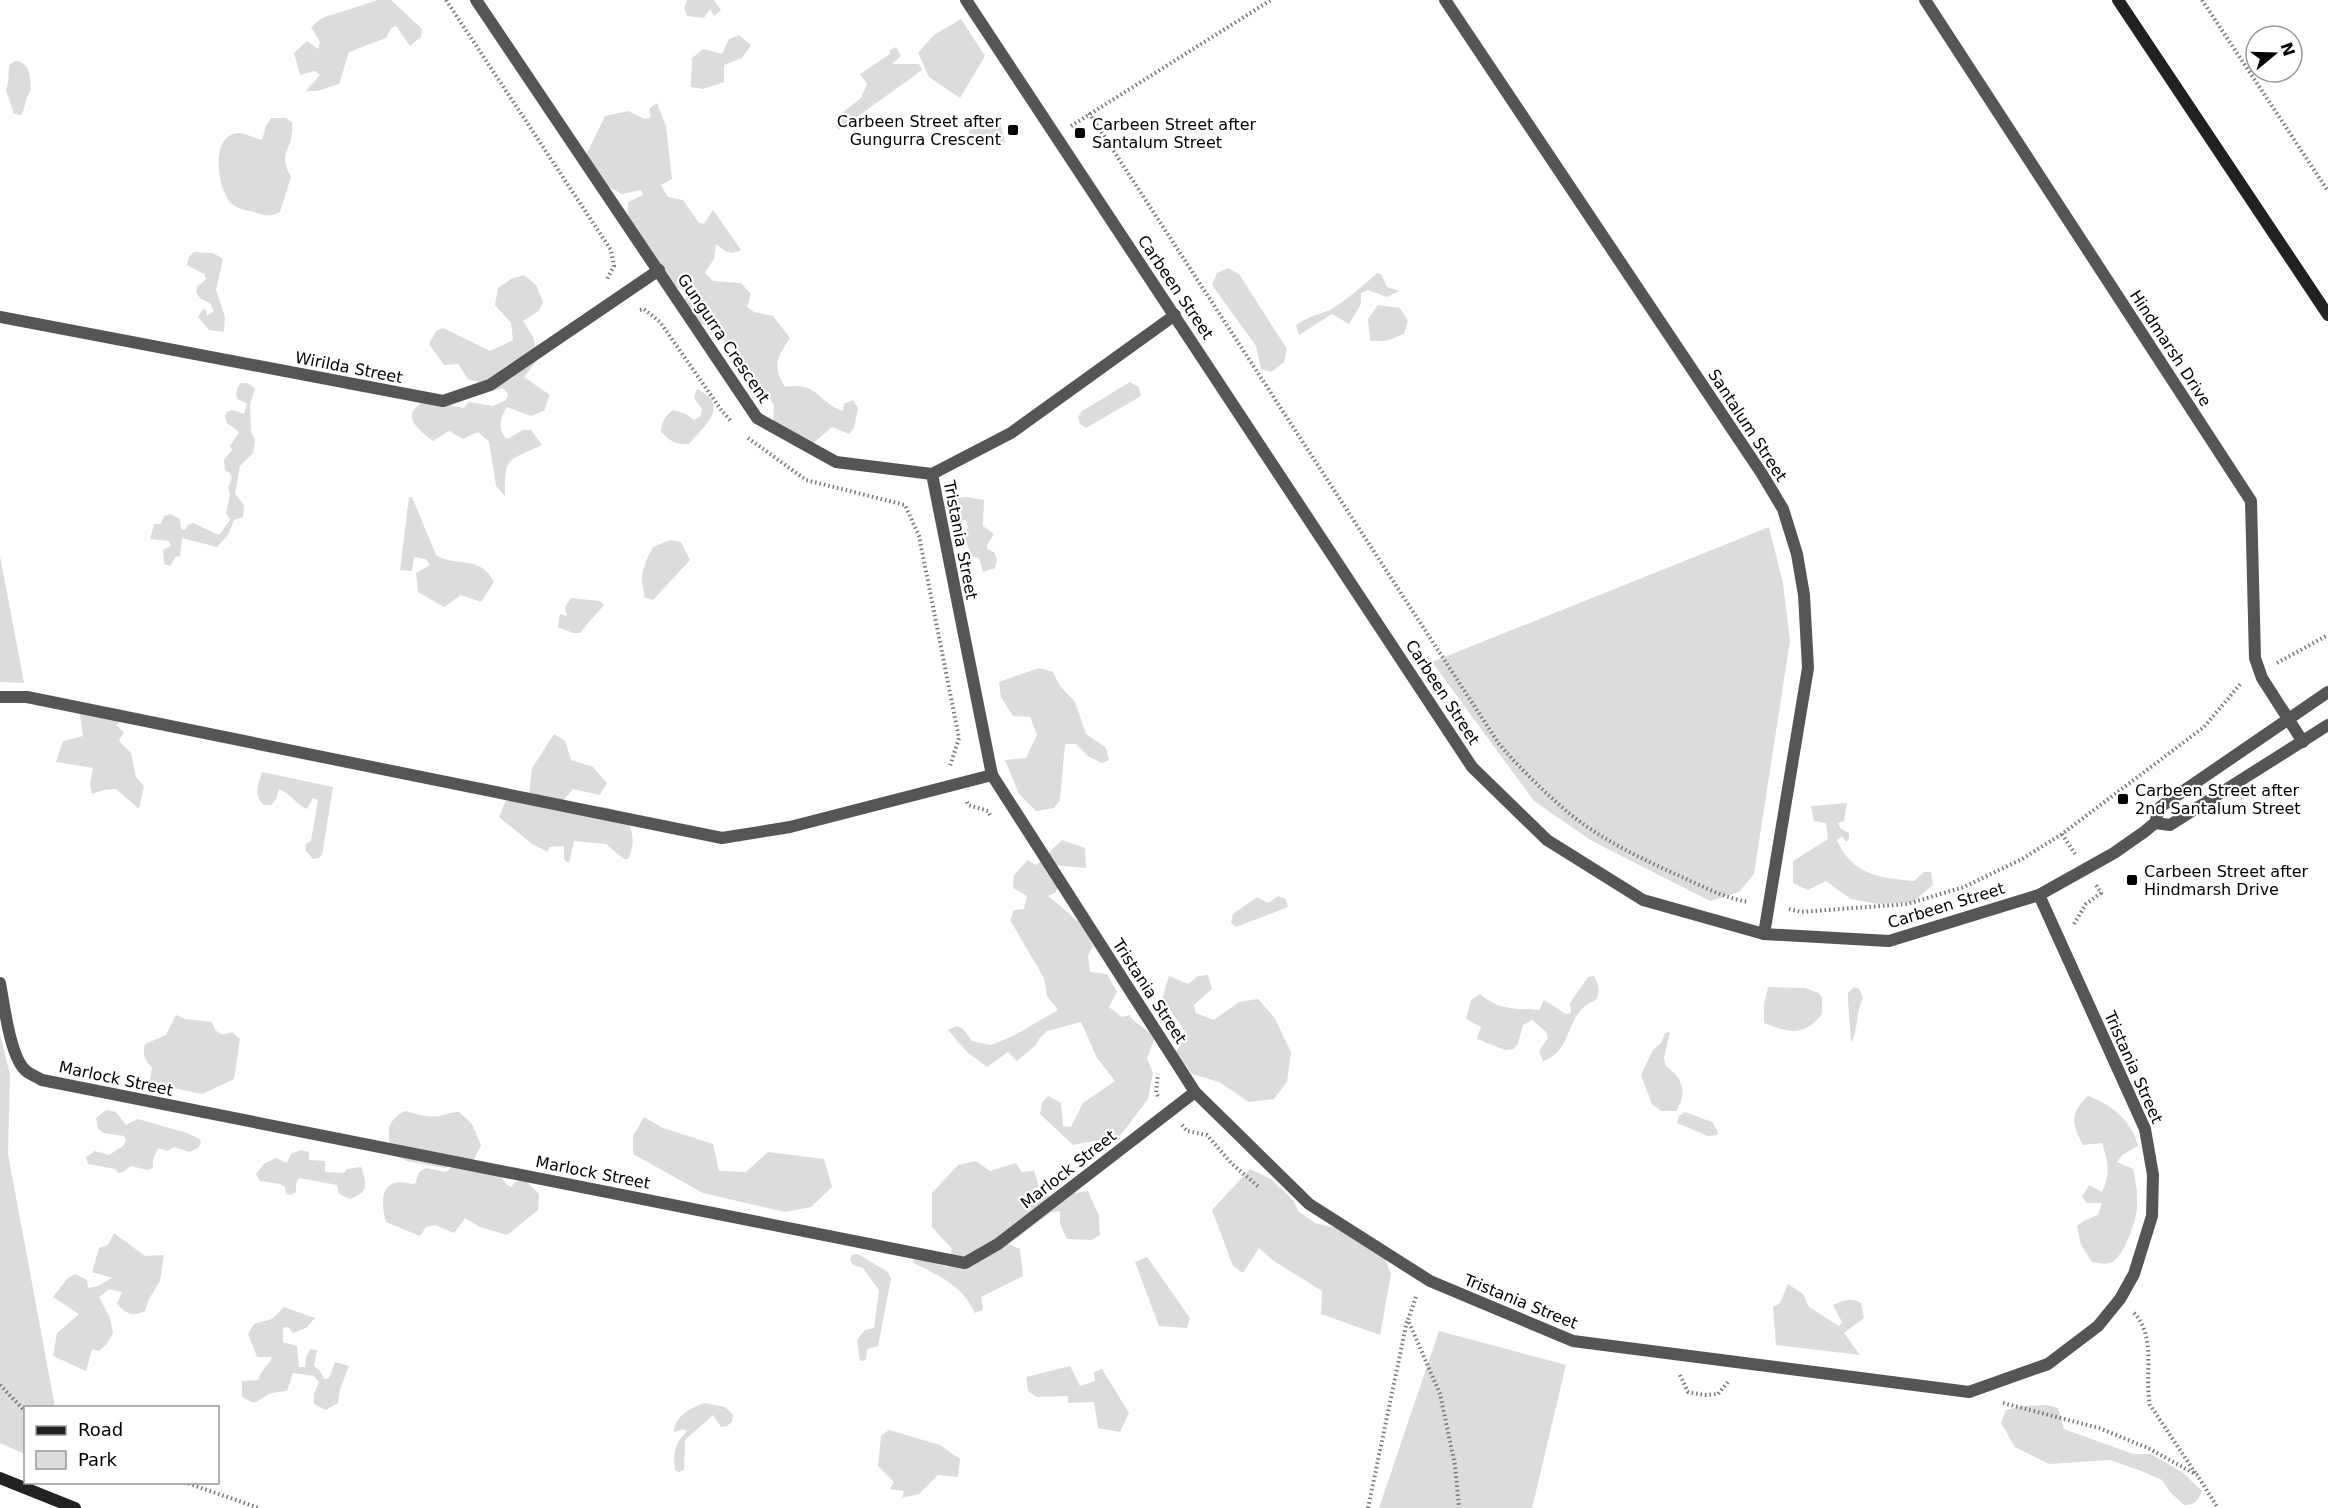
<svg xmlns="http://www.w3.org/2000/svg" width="2328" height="1508" viewBox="0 0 2328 1508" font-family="'DejaVu Sans',sans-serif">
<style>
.green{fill:#dcdcdc}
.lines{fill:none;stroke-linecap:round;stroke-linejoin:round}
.path{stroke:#777;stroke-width:4;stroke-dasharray:1.5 3;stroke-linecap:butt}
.street{stroke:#555;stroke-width:12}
.secondary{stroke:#222;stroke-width:12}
.poi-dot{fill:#000;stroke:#fff;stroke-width:2}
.labels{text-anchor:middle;stroke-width:4.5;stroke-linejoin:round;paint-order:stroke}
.poi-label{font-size:16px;fill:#000;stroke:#fff;text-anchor:start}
.street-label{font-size:16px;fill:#000;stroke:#fff}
</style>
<rect width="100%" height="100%" fill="#fff"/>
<g class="green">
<path d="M 378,0 L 391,0 L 422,29 L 421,37 L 410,46 L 396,26 L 391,28 L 386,38 L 349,52 L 339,84 L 317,91 L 306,91 L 320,75 L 315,71 L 300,75 L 294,53 L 307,41 L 318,49 L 320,42 L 311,27 L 322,18 Z"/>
<path d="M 687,0 L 714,0 L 721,10 L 714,16 L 710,9 L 704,18 L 687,16 L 684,8 Z"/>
<path d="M 961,19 L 985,56 L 960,98 L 929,77 L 918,53 L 934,35 Z"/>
<path d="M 739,35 L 751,45 L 742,58 L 724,65 L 724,82 L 703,89 L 691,87 L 692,58 L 703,49 L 722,54 L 729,39 Z"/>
<path d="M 896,47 L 901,56 L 892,64 L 919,64 L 922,70 L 839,130 L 835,126 L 842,113 L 861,98 L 867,84 L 860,74 L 890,54 L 890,50 Z"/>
<path d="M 15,61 C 31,62 30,77 31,90 C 25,97 26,107 21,115 L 14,114 L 6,90 L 8,83 L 9,65 Z"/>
<path d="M 657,103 L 666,126 L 672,179 L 661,185 L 668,197 L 683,200 L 699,223 L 704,224 L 713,210 L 741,250 C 730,256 724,251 716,244 L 714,259 L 705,273 L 713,281 L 741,283 L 751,294 L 747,307 L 754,312 L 773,316 L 790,338 C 777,357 772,366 785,387 C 818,381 817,402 843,411 L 844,404 L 853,400 L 858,408 L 854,428 L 849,434 L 832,427 L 811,445 L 773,421 L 774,404 L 754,385 L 745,383 L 735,366 L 736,351 L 706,326 L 695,321 L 683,303 L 688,293 L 676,287 L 627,234 L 628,202 L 643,195 L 641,190 L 622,194 L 587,176 L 587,153 L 605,116 L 628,111 L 645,119 L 651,117 L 649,109 Z"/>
<path d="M 271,118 L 286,118 L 292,122 C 295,150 276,150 291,177 L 280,212 C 270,217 265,216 254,212 C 246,210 238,209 232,204 C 218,192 208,134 239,133 C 246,133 255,139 262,140 L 266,126 Z"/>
<path d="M 991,118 L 1000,122 L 1005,142 L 977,148 L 970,142 L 969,130 Z"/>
<path d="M 194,252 L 213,253 L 223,259 L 216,290 L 225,317 L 224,332 L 209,330 L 198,317 L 203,309 L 206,310 L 207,316 L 214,311 L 210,303 L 201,299 L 196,293 L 197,287 L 206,279 L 204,274 L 187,265 L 189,257 Z"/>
<path d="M 1228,268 L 1239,274 L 1287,349 L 1284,362 L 1271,372 L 1261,369 L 1256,346 L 1212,285 L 1217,273 Z"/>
<path d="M 1377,273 L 1381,274 L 1387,287 L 1399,291 L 1387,297 L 1368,290 L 1361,293 L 1361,304 L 1349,324 L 1332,314 L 1299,335 L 1296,325 C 1306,318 1316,315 1327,311 C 1337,308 1369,281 1377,273 Z"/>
<path d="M 524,275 L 536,285 L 543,302 L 539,311 L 523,321 L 533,337 L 538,359 L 524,377 L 550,395 L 544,411 L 531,416 L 507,407 C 500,417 497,431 507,439 L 523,430 L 531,430 L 542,445 C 508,461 504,456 505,496 L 496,486 L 489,442 L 478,432 L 463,439 L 449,431 L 433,441 C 410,424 400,411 433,397 L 449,405 L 464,408 L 469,402 L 493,406 L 506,400 L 508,394 L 503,388 L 493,391 L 487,384 L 468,379 L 458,364 L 444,365 L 429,344 L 436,331 L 443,328 L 490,351 L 513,340 L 511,323 L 495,305 L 498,288 L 511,279 Z"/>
<path d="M 1378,305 L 1400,308 L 1408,321 L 1404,334 L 1386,341 L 1370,341 L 1368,319 Z"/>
<path d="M 1130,382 L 1139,387 L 1141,396 L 1086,428 L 1080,424 L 1078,417 L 1082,411 Z"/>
<path d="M 241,383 L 247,383 L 255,388 L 250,405 L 251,432 L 255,440 L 253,453 L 240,466 L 235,494 L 244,505 L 243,517 L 234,520 L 228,535 L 217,547 L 182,538 L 180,557 L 176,556 L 170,566 L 164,564 L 163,550 L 171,546 L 169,541 L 150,539 L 154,524 L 161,524 L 164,516 L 170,514 L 180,519 L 181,529 L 185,530 L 188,525 L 193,523 L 219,535 L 230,520 L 226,513 L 230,495 L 228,488 L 232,477 L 229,472 L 225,471 L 224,460 L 232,450 L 230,446 L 239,432 L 227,423 L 225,417 L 227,412 L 232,410 L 244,414 L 247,403 L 237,399 C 235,393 237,387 241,383 Z"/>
<path d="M 697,389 C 731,406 705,425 689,444 C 675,445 670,441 661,432 C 662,422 664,417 673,410 L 686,414 L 694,420 L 700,417 L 702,409 L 694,398 Z"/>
<path d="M 409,497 L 412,497 L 436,555 C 456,568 480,554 494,582 L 481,602 L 461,595 L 444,607 L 418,592 L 416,573 L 430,565 L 426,559 L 414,557 L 412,571 L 400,570 Z"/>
<path d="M 966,497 L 984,500 L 983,526 L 994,534 L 987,545 L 987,549 L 994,552 L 997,559 L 995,568 L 983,572 L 979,558 L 972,556 L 964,537 L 968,527 L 966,520 L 958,521 L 954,498 Z"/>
<path d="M 1769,527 L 1783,583 L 1790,641 L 1754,874 L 1739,892 L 1710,901 L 1592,841 L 1534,801 L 1432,662 Z"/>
<path d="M 670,540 L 681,542 L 690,560 L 653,600 L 644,597 C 645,591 643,588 642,582 C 641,571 648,556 653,547 Z"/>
<path d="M 0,556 L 24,683 L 0,682 Z"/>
<path d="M 571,598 L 600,601 L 604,605 C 596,615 587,623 580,633 L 573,633 L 558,627 L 560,614 L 567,616 L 565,607 Z"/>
<path d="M 1039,668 L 1053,672 L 1060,686 L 1075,702 L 1086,734 L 1106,748 L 1109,760 L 1102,763 L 1088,756 L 1076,744 L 1065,744 L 1060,800 L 1054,808 L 1036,811 L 1019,794 L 1005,760 L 1026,758 L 1037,735 L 1030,717 L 1013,716 L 1001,697 L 999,682 Z"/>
<path d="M 90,706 L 121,709 L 122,718 L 116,725 L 124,732 L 119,741 L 131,753 L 136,777 L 144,786 L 139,809 L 116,789 L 103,790 L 92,794 L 90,784 L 93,768 L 56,762 L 63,741 L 83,736 L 80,714 Z"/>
<path d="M 554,734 L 565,741 L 571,760 L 593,767 L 607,783 L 600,795 L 573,789 L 564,800 L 586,813 L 588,807 C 594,807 601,806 608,808 C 630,812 639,840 628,859 L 624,859 L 606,844 L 574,841 L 569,863 L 564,860 L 564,846 L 549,847 L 548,852 L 532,844 L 499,817 L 506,800 L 528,805 L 532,768 Z"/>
<path d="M 262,772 L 333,787 L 322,855 L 319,858 L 313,859 L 305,850 L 306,844 L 311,841 L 318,800 L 313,798 L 307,809 C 297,805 290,793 279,789 L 276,799 L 271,805 L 264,805 C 253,795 258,785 262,772 Z"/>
<path d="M 1847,803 L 1844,821 L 1838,823 L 1841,829 L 1849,833 L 1849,839 L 1846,842 L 1842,836 L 1837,840 C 1852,875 1879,878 1914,881 L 1924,872 L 1931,872 L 1933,885 L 1913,902 L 1878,904 L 1851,899 L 1826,881 L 1808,890 L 1793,883 L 1793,861 L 1828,839 L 1826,823 L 1814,821 L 1811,806 Z"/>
<path d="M 1062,840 L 1085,848 L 1086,868 L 1054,865 L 1062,878 L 1056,892 L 1048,896 C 1066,911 1086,924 1093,946 L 1088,956 L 1090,972 L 1107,974 L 1117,992 L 1109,1007 L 1122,1017 L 1129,1015 C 1138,1027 1147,1026 1154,1040 L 1147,1058 L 1153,1073 L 1148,1099 L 1120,1136 L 1073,1145 L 1040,1114 L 1042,1103 L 1048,1096 L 1061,1103 L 1063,1126 L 1071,1127 L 1083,1103 L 1115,1081 L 1097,1058 L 1081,1022 L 1047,1031 L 1039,1039 L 1036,1045 L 1017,1061 L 1008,1052 L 987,1067 L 967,1052 L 948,1030 L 957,1026 L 963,1029 L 972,1041 L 991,1045 L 1011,1037 L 1058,1010 L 1047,996 L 1044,978 L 1010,920 L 1014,910 L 1024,909 L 1027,896 L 1013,888 L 1014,875 L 1028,860 L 1036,865 Z"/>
<path d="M 1278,896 L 1286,899 L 1288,907 L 1236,927 L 1231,923 L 1233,914 L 1257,897 L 1268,903 Z"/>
<path d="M 1208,975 L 1212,989 L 1194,1005 L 1196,1013 L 1214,1020 L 1239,1002 L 1258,999 L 1274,1017 L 1291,1052 L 1287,1082 L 1274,1099 L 1249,1102 L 1219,1082 L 1192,1074 L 1176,1052 L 1187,1034 L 1162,999 L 1169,976 L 1188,984 L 1198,976 Z"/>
<path d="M 1594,976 C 1599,985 1601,992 1595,1001 C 1565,1010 1574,1052 1543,1061 L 1539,1051 L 1548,1038 L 1546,1032 L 1532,1020 L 1523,1025 L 1518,1044 L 1513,1049 L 1505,1050 L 1477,1039 L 1481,1027 L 1466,1019 L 1471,1000 L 1480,994 C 1500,1011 1515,1008 1539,1010 L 1544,1000 L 1566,1014 L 1571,1013 L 1570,1003 L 1588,977 Z"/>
<path d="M 1768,987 L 1805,988 L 1819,993 L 1822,998 L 1822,1014 C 1803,1038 1788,1032 1764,1023 L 1764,1005 Z"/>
<path d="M 1854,987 L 1859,989 L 1863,998 C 1855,1013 1859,1029 1851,1043 L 1848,1000 L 1848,993 Z"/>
<path d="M 176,1015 L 185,1019 L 212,1022 C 215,1033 221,1037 232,1032 L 240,1039 L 234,1079 L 202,1094 L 154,1084 L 150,1080 L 152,1068 C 145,1060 142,1055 145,1044 L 166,1035 Z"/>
<path d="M 1670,1032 L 1664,1058 L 1666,1066 C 1683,1078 1688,1093 1676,1111 L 1661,1111 L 1652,1104 L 1641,1075 L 1653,1050 L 1661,1043 L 1665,1033 Z"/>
<path d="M 0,1034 L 10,1075 L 8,1154 L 55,1407 L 26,1408 L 25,1454 L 0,1443 Z"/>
<path d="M 2088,1096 C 2111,1104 2132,1121 2138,1146 L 2122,1155 L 2117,1162 L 2133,1169 C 2136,1182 2138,1194 2137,1208 C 2136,1221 2125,1252 2115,1260 C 2109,1266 2099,1263 2092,1262 L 2081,1245 L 2077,1226 L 2085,1220 L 2098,1215 L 2102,1203 L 2087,1203 L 2082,1197 L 2089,1185 L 2102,1192 C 2111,1173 2108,1162 2102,1143 L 2083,1145 C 2072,1124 2069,1114 2088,1096 Z"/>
<path d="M 106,1110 L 116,1112 L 126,1125 L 138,1119 L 187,1133 L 200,1139 L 201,1142 L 198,1148 L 189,1152 L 174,1147 L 168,1151 L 158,1148 L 153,1160 L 153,1168 L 147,1170 L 131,1166 L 123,1172 L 119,1173 L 115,1169 L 88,1164 L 86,1157 L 95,1151 L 109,1155 L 123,1146 L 126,1141 L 124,1136 L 104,1133 L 98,1129 L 96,1118 Z"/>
<path d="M 405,1111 C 416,1114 429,1118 440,1116 C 447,1114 452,1112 459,1112 L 472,1124 L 481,1145 L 470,1167 L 453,1165 L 445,1168 L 407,1161 L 394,1156 C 387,1137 384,1121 405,1111 Z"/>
<path d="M 1685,1112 L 1712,1122 L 1718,1132 L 1717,1135 L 1708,1136 L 1677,1123 L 1679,1116 Z"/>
<path d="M 644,1117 L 663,1128 L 713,1144 L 719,1171 L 746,1172 L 768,1152 L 824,1159 L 832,1187 L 811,1207 L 785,1212 L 703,1193 L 633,1154 L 633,1136 Z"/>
<path d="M 301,1150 L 309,1152 L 309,1160 L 325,1161 L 325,1172 L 344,1173 L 347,1169 L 361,1167 C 367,1185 369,1192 350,1199 L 339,1194 L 337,1185 L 299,1178 L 296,1184 L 296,1192 L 291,1195 L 286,1194 L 285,1187 L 280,1184 L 260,1181 L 256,1174 L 264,1164 L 276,1158 L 287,1163 L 291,1154 Z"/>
<path d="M 976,1161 L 990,1171 L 1016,1163 L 1022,1172 L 1034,1171 L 1041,1193 L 1062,1199 L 1069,1194 L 1088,1191 L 1099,1216 L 1100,1235 L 1091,1240 L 1067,1239 L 1060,1224 L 1060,1211 L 1050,1213 L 1017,1238 L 1009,1230 L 1000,1240 L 1020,1249 L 1023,1276 L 981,1297 L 983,1310 L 975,1313 C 961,1283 938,1276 912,1262 L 917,1257 L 947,1267 L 952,1249 L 932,1227 L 932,1193 L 958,1165 Z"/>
<path d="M 453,1166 L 500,1175 L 506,1184 L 511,1187 L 515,1182 L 524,1179 L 539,1194 L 538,1210 L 507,1235 L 480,1227 L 465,1218 L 454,1233 L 435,1225 L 426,1227 L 420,1236 L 386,1222 C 383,1211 378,1187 395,1183 C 401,1181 409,1184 415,1184 L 419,1172 L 426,1168 L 446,1172 Z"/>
<path d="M 1250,1169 L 1271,1179 L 1294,1201 L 1298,1211 L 1315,1223 L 1337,1228 L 1379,1244 L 1391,1274 L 1380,1335 L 1321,1314 L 1322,1291 L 1274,1261 L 1259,1248 L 1243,1273 L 1233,1266 L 1212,1210 Z"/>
<path d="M 114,1233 L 145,1256 L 164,1255 L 160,1281 L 149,1299 L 145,1311 C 132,1317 126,1314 117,1304 L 122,1292 L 109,1289 L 99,1297 L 110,1318 L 113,1333 L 106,1345 L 99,1351 L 92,1349 L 86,1371 L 53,1356 L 57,1333 L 79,1314 L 53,1297 L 67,1279 L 75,1274 L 87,1280 L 88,1288 L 98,1286 L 112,1278 L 92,1272 L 99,1248 L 108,1245 Z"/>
<path d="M 858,1254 L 888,1272 L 891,1279 L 878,1346 L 867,1349 L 866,1360 L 860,1361 L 857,1340 L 865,1330 L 874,1328 L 879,1290 L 863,1268 L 853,1265 L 850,1259 L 852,1255 Z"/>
<path d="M 1147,1257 L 1190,1318 L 1187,1328 L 1159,1326 L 1135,1262 Z"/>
<path d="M 1788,1284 L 1803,1294 L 1809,1307 L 1839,1326 L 1842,1322 L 1833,1305 C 1844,1300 1851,1297 1861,1303 L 1864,1318 L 1844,1333 L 1860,1355 L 1776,1345 L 1773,1307 L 1780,1303 Z"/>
<path d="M 284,1307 L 315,1318 L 306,1328 L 293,1333 L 288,1327 L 283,1328 L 283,1342 L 297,1346 L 299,1367 L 305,1367 L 306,1357 L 310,1349 L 317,1350 L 314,1366 L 320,1371 L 324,1379 L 329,1378 L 335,1362 L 349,1366 L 340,1389 L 338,1403 L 326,1410 L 314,1404 L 314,1394 L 319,1382 L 314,1376 L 293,1373 L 287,1391 C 281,1392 272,1392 267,1395 C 253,1403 260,1406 242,1397 L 242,1381 L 258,1380 C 260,1371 268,1366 272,1357 L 257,1357 L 248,1334 L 254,1324 L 272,1319 Z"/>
<path d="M 1439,1331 L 1566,1365 L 1532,1508 L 1379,1508 Z"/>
<path d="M 1070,1366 L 1080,1386 L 1095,1381 L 1094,1372 L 1102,1369 L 1129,1413 L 1120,1432 L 1098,1428 L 1094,1402 L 1068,1403 L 1068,1396 L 1037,1397 L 1028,1391 L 1026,1377 Z"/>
<path d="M 705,1403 L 725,1407 L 733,1415 L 732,1422 L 727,1426 L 721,1427 L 713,1415 L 685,1440 L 684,1470 L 679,1472 L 675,1470 C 673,1452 675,1443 687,1431 L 683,1429 L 674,1432 C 674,1417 691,1407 705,1403 Z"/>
<path d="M 2047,1405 L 2058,1408 L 2064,1429 L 2133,1454 L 2151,1454 L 2182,1472 L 2202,1491 C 2198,1501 2195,1505 2184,1505 L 2170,1492 L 2162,1480 L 2144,1472 L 2110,1460 L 2049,1464 L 2015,1447 L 2001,1423 L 2006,1410 L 2024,1406 Z"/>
<path d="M 889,1430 L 940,1445 L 960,1459 L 958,1477 L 938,1475 L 919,1494 L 902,1498 L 904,1491 L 890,1489 L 894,1482 L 878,1466 L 881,1436 Z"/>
</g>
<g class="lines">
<g class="path">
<path d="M 446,0 L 611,250 L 614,266 L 607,279"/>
<path d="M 2202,0 L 2328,191"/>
<path d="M 1089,113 L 1499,744 C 1519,767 1541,789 1564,809 C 1599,839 1642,859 1684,878 C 1704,887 1727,899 1749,902"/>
<path d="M 1071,126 L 1271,0"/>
<path d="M 640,310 L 644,309 L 660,322 L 722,411 L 732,422"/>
<path d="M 748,438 L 806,480 L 905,505 L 919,536 L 959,738 L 950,766"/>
<path d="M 2277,663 L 2328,635"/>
<path d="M 967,802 L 968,805 L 988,811 L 990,815"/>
<path d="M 2062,834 L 2075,854"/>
<path d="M 1789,909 L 1801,912 L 1907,904 L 1964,887 L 2022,859 L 2062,834 L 2204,727 L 2242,682"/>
<path d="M 2074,924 L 2086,904 L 2101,893 L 2096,885"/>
<path d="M 1158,1096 L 1156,1093 L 1158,1074"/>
<path d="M 1182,1125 L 1187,1131 L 1207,1135 L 1231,1163 L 1260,1188"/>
<path d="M 1416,1297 L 1408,1320 L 1440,1394 L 1455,1465 L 1459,1508"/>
<path d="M 2134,1313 C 2157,1337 2144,1376 2150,1405 L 2196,1474"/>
<path d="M 1680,1375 L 1688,1392 L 1705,1395 L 1718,1394 L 1728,1382"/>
<path d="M 0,1385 L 26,1412"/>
<path d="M 2003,1403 L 2099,1428 L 2148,1448 L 2197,1475 L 2218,1508"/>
<path d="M 184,1482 L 259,1508"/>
<path d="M 1368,1508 L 1407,1321"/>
</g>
<g class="street">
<path d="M 476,0 L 757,418 L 836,462 L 932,474 L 1011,433 L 1175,315"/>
<path d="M 966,0 L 1472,767 L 1547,840 L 1643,900 L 1764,934 L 1889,941 L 2039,895 L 2114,853 L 2144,832 L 2155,823 L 2160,807 L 2328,692"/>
<path d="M 1445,0 L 1762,474 L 1783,509 L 1797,554 L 1804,595 L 1808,668 L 1764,934"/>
<path d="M 1925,0 L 2251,501 L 2255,658 L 2262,678 L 2303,742"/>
<path d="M 0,317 L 443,401 L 490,385 L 659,270"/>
<path d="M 932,474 L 992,775 L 1195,1092 L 1309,1204 L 1430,1281 L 1573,1341 L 1969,1392 L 2048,1364 L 2098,1326 L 2120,1299 L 2134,1274 L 2152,1216 L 2153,1175 L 2145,1129 L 2039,895"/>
<path d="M 0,697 L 27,697 L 722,838 L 790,827 L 992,775"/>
<path d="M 2155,823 L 2170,825 L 2328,725"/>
<path d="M 0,983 C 4,1004 10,1056 25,1070 C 29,1074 37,1077 42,1080 L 965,1263 L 998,1244 L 1195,1092"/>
</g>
<g class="secondary">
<path d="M 2118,0 L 2328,315"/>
<path d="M 0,1478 L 75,1508"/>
</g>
</g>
<g class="poi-dot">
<rect x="1007" y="124" width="12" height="12" rx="3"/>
<rect x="1074" y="127" width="12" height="12" rx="3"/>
<rect x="2117" y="793" width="12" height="12" rx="3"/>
<rect x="2126" y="874" width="12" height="12" rx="3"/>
</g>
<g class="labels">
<g class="poi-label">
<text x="1001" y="127" text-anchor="end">Carbeen Street after<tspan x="1001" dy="18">Gungurra Crescent</tspan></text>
<text x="1092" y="130">Carbeen Street after<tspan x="1092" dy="18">Santalum Street</tspan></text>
<text x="2135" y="796">Carbeen Street after<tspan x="2135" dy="18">2nd Santalum Street</tspan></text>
<text x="2144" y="877">Carbeen Street after<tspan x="2144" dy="18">Hindmarsh Drive</tspan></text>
</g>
<g class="street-label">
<text transform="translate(1176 287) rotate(56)" y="6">Carbeen Street</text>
<text transform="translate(724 338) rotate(56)" y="6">Gungurra Crescent</text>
<text transform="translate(2171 348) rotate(57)" y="6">Hindmarsh Drive</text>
<text transform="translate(349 367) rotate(11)" y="6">Wirilda Street</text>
<text transform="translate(1748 425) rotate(57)" y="6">Santalum Street</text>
<text transform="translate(961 540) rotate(79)" y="6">Tristania Street</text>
<text transform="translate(1443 692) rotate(57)" y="6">Carbeen Street</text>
<text transform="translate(1946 905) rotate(-17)" y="6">Carbeen Street</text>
<text transform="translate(1150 991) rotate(57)" y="6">Tristania Street</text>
<text transform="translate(2134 1067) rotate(66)" y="6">Tristania Street</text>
<text transform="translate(116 1078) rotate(12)" y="6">Marlock Street</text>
<text transform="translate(1068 1169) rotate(-38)" y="6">Marlock Street</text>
<text transform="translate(593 1172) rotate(11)" y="6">Marlock Street</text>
<text transform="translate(1521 1301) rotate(22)" y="6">Tristania Street</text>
</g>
</g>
<rect x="24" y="1406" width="195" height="78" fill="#ffffff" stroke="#999999" stroke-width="1.5"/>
<rect x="36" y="1426" width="30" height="9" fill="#222222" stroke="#999999" stroke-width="1.5"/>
<text x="78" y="1436" font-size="18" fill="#000000">Road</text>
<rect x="36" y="1451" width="30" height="18" fill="#dcdcdc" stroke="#999999" stroke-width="1.5"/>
<text x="78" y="1466" font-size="18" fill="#000000">Park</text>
<g transform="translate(2274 54) rotate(71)"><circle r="28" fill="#ffffff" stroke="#999999" stroke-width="1.5"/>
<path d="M0-4.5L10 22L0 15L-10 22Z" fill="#000000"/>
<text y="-9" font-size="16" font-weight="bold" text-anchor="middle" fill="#000000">N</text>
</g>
</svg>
